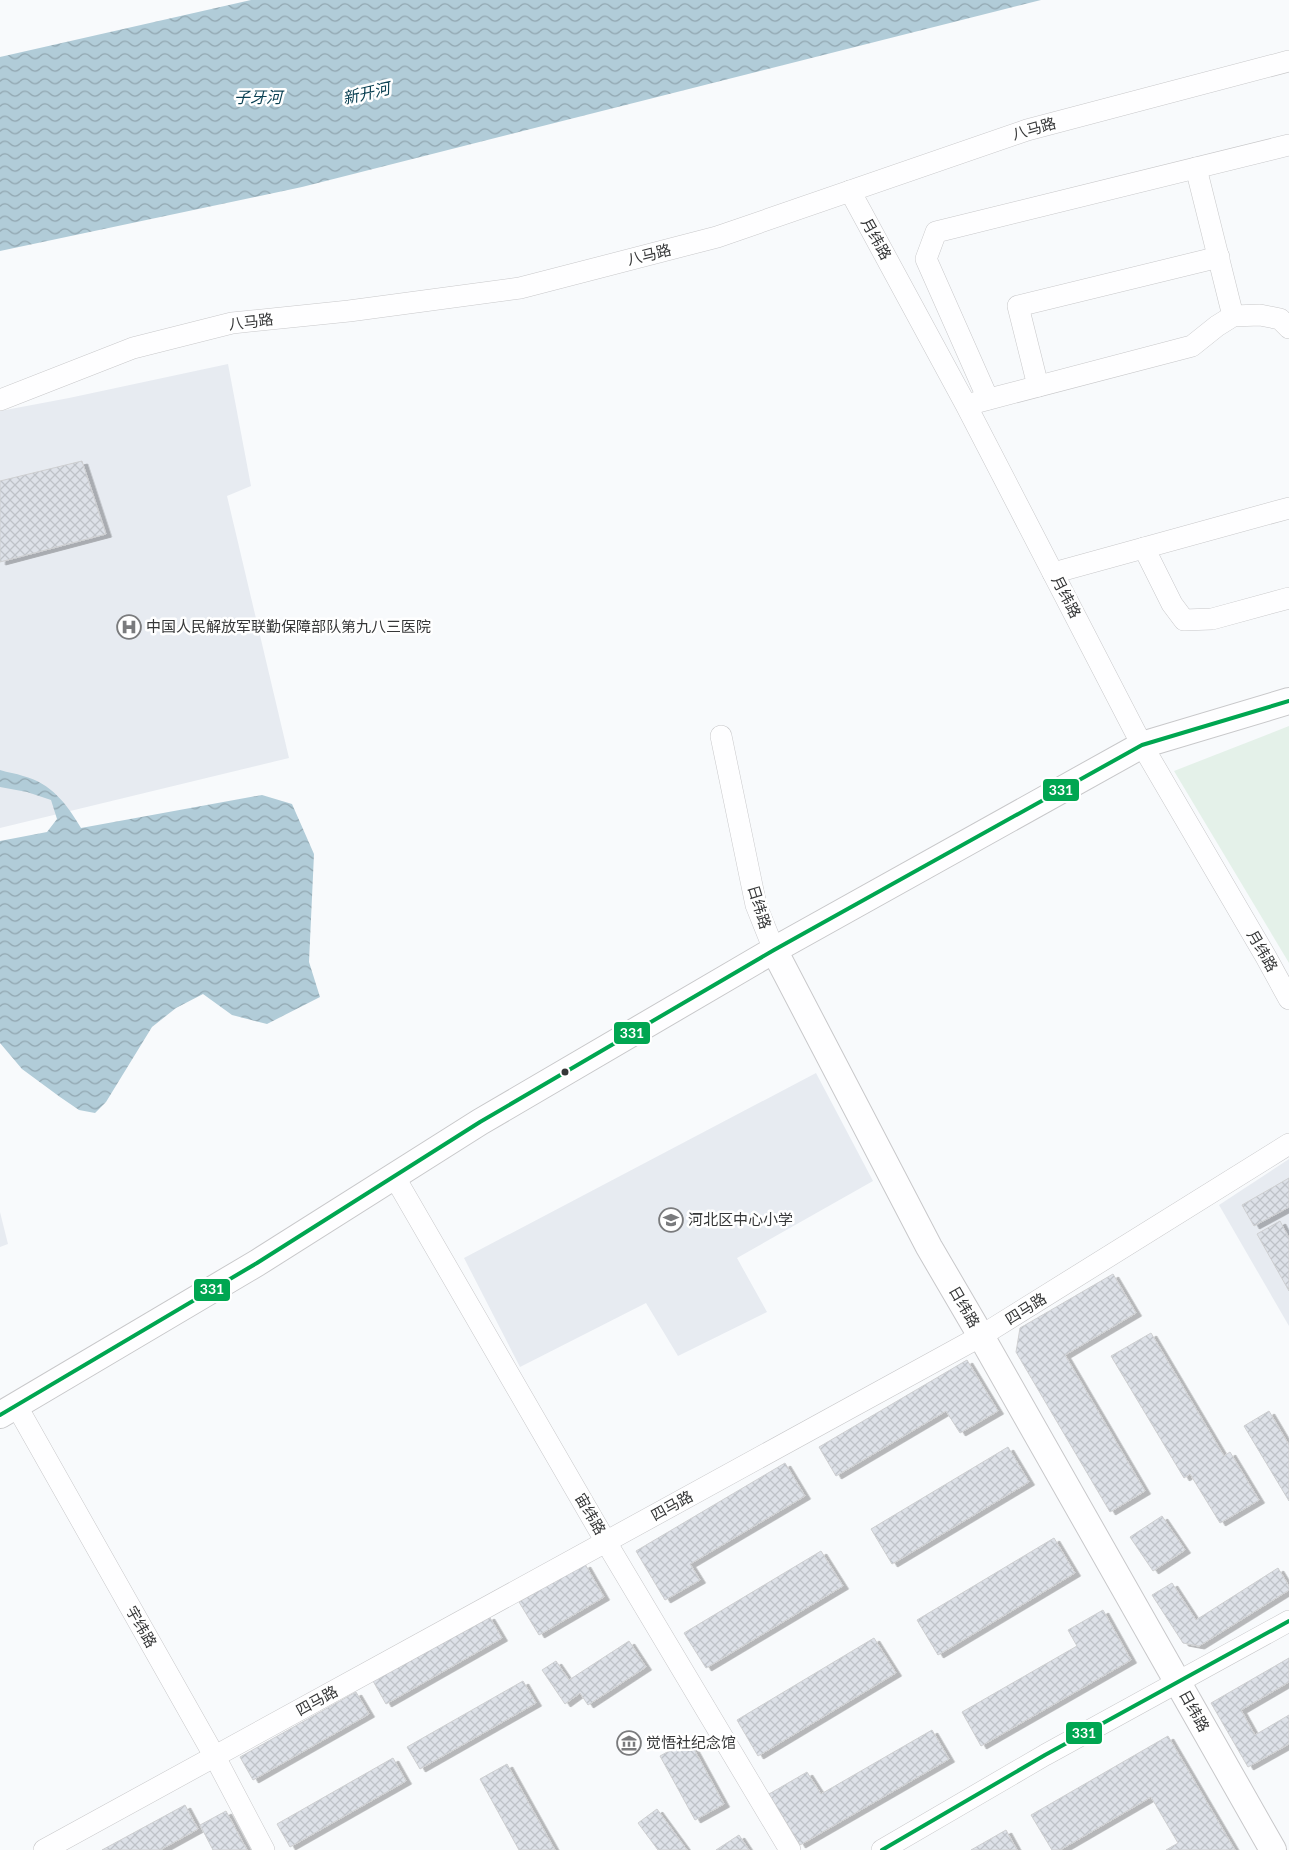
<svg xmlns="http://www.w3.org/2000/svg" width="1289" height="1850" viewBox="0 0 1289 1850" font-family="Lato,'Noto Sans SC',sans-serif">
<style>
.built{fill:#e7ebf1}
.grass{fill:#e4f1e9}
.water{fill:url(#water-waves)}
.building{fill:url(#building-cross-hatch);stroke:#cecfd1;filter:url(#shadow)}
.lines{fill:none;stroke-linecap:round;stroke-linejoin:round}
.minor-casing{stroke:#c8c8ca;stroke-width:22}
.major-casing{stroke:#c8c8ca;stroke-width:28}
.minor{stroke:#fefeff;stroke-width:21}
.major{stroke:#fefeff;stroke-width:26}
.bus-1-casing{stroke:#fff;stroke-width:8}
.bus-1{stroke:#00a651;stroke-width:4}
.bus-dot{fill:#363738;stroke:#fff;stroke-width:2}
.labels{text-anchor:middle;stroke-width:5;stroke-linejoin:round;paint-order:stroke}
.street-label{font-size:15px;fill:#363738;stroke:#fff}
.poi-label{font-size:15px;fill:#363738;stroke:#fff;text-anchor:start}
.water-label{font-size:16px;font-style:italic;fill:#0b4153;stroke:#fff}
.line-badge{stroke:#fff;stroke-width:2}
.badge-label{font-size:14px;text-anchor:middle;font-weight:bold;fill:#fff}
</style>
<defs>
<pattern id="water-waves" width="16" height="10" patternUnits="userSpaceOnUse" patternTransform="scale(1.25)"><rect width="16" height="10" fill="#b1ccd8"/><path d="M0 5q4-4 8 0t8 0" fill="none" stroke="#91a6b0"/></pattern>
<pattern id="building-cross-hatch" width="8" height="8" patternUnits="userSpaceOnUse" patternTransform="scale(1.25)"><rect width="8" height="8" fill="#dde1e8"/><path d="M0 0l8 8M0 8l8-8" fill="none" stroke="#bec2c8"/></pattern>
<filter id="shadow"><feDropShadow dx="5.5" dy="3" stdDeviation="0" flood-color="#0004"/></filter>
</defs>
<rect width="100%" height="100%" fill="#f8fafc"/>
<g class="built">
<path d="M 228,364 L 251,486 L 227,496 L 289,758 L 0,828 L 0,411 L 69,398 Z"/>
<path d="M 816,1073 L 873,1181 L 737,1258 L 767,1312 L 678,1356 L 646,1303 L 520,1367 L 464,1258 Z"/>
<path d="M 1289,1159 L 1289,1326 L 1219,1205 Z"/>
<path d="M 0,1212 L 8,1244 L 0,1247 Z"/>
</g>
<path class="grass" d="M 1289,726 L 1289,963 L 1174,771 Z"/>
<g class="water">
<path d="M 251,0 L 1041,0 L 302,187 L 0,251 L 0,57 Z"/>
<path d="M 0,770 C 8,773 16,773 23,776 C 51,783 67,804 81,828 L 262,795 L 292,804 L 314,854 L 309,962 L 320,997 L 267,1024 L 232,1015 L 203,994 L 176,1008 L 152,1027 L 106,1102 L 95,1113 L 79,1110 L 60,1097 L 22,1069 L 0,1043 L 0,841 L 47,832 L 57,819 L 51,800 L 27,792 L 0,787 Z"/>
</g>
<g class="building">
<path d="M 82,461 L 106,534 L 0,562 L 0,481 Z"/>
<path d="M 1289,1178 L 1289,1207 L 1254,1226 L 1242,1205 Z"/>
<path d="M 1280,1221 L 1289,1238 L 1289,1291 L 1257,1234 Z"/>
<path d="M 1113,1274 L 1136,1313 L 1065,1355 L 1145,1491 L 1110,1512 L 1016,1352 L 1020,1328 Z"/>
<path d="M 1151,1333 L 1224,1456 L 1230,1452 L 1259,1500 L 1220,1523 L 1190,1474 L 1184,1478 L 1111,1356 Z"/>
<path d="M 967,1360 L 998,1411 L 960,1433 L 946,1411 L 836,1476 L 819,1447 Z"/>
<path d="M 1269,1411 L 1289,1445 L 1289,1501 L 1244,1426 Z"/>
<path d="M 1008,1447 L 1029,1482 L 892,1564 L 871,1529 Z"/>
<path d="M 785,1463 L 805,1496 L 690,1564 L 700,1580 L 665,1600 L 636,1551 Z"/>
<path d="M 1162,1516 L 1185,1550 L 1153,1571 L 1130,1537 Z"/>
<path d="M 1054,1538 L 1075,1573 L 938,1655 L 917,1620 Z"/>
<path d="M 821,1551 L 843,1586 L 706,1668 L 684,1633 Z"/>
<path d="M 585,1564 L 604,1597 L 539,1635 L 519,1602 Z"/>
<path d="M 1278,1568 L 1289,1586 L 1289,1590 L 1199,1646 L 1183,1643 L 1152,1595 L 1172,1583 L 1196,1620 Z"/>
<path d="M 1103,1610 L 1131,1660 L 981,1746 L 962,1712 L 1077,1646 L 1068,1630 Z"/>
<path d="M 489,1616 L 502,1638 L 386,1704 L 373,1681 Z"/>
<path d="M 874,1638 L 896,1673 L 758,1756 L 737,1720 Z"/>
<path d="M 629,1641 L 646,1667 L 588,1705 L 580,1693 L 565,1704 L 542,1670 L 556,1661 L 569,1680 Z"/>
<path d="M 1289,1658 L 1289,1682 L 1241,1710 L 1255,1735 L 1289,1715 L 1289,1744 L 1248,1767 L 1211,1703 Z"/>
<path d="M 523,1681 L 536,1703 L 420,1769 L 407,1747 Z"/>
<path d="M 356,1692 L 369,1714 L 253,1780 L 240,1757 Z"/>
<path d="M 932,1730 L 949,1759 L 800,1845 L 769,1794 L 807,1772 L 821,1794 Z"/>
<path d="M 1168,1736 L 1235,1850 L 1166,1850 L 1178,1843 L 1151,1797 L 1060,1850 L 1052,1850 L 1031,1815 Z"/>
<path d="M 689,1740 L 724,1804 L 695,1820 L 660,1756 Z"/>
<path d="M 393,1758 L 406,1781 L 290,1847 L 277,1824 Z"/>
<path d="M 507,1764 L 555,1850 L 519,1850 L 480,1779 Z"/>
<path d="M 185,1805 L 198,1829 L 160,1850 L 102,1850 Z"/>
<path d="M 657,1809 L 687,1850 L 658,1850 L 638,1823 Z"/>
<path d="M 226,1811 L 247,1850 L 213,1850 L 200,1825 Z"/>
<path d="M 1006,1830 L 1017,1850 L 971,1850 Z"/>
<path d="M 739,1835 L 749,1850 L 716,1850 Z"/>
</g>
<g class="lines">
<g class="minor-casing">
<g id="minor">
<path d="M 1196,168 L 1233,316"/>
<path d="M 850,191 L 966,405 L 1142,745 L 1266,957 L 1289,999"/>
<path d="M 1038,386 L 1018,306 L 1219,257"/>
<path d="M 988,399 L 926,259 L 936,232 L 1289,145"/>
<path d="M 0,400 L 133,348 L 232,323 L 349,311 L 520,288 L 717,237 L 1027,130 L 1289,61"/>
<path d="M 974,403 L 1192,346 L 1217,326 L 1233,316 L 1260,315 L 1280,319 L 1289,328"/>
<path d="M 1144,548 L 1172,604 L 1184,620 L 1212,619 L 1289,598"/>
<path d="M 1053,573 L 1289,508"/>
<path d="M 721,736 L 756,905 L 774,950"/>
<path d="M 394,1176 L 606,1542 L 790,1850"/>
<path d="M 16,1405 L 215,1757 L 264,1850"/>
<path d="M 44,1850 L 981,1336 L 1289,1144"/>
<path d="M 882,1850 L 1045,1755 L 1289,1621"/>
</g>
</g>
<g class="major-casing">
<g id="major">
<path d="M 774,950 L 929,1247 L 981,1336 L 1273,1850"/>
<path d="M 0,1415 L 257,1263 L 480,1122 L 774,950 L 1142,745 L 1289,701"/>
</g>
</g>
<use href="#minor" class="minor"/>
<use href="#major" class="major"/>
<g class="bus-1-casing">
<g id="bus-1">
<path d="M 0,1415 L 257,1263 L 480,1122 L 774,950 L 1142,745 L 1289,701"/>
<path d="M 882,1850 L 1045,1755 L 1289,1621"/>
</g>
</g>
<use href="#bus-1" class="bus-1"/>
</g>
<defs>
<g id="hospital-ring" transform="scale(1.25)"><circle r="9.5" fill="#fff" stroke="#7a7b7d" stroke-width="1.5"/><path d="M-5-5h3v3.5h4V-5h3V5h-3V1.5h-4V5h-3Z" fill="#7a7b7d"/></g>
<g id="school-ring" transform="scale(1.25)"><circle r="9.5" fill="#fff" stroke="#7a7b7d" stroke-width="1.5"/><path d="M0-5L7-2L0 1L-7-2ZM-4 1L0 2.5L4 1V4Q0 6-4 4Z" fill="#7a7b7d"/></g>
<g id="museum-ring" transform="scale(1.25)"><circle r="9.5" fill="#fff" stroke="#7a7b7d" stroke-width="1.5"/><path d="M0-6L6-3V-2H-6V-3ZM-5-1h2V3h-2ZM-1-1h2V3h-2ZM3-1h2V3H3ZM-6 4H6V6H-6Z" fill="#7a7b7d"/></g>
</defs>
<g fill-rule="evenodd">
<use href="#hospital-ring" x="129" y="627"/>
<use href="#school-ring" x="671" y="1220"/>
<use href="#museum-ring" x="629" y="1743"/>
</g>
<circle class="bus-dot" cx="565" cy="1072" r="4.5"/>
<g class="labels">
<g class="street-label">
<text transform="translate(1034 129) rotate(-16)" y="5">八马路</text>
<text transform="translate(876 239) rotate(61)" y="5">月纬路</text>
<text transform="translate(649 255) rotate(-14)" y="5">八马路</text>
<text transform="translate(251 322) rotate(-7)" y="5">八马路</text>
<text transform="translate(1066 597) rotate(63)" y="5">月纬路</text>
<text transform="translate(759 907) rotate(73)" y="5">日纬路</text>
<text transform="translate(1262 951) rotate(60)" y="5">月纬路</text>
<text transform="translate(964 1307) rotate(60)" y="5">日纬路</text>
<text transform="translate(1026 1309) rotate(-32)" y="5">四马路</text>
<text transform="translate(672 1506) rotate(-29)" y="5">四马路</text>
<text transform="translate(590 1514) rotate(60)" y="5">宙纬路</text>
<text transform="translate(141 1627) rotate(60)" y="5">宇纬路</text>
<text transform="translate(317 1701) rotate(-29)" y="5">四马路</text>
<text transform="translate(1194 1711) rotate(61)" y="5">日纬路</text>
</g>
<g class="poi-label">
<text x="146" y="632">中国人民解放军联勤保障部队第九八三医院</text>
<text x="688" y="1225">河北区中心小学</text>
<text x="646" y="1748">觉悟社纪念馆</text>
</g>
<g class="water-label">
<text transform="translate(366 93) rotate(-13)" y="6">新开河</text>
<text x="258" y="103">子牙河</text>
</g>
</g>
<g class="line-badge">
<rect x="1042" y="778" width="38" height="24" rx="5" fill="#00a651"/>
<rect x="613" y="1021" width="38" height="24" rx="5" fill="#00a651"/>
<rect x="193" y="1278" width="38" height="24" rx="5" fill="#00a651"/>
<rect x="1065" y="1721" width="38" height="24" rx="5" fill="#00a651"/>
</g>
<g class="badge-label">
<text x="1061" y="795">331</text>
<text x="632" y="1038">331</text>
<text x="212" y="1294">331</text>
<text x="1084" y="1738">331</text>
</g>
</svg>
